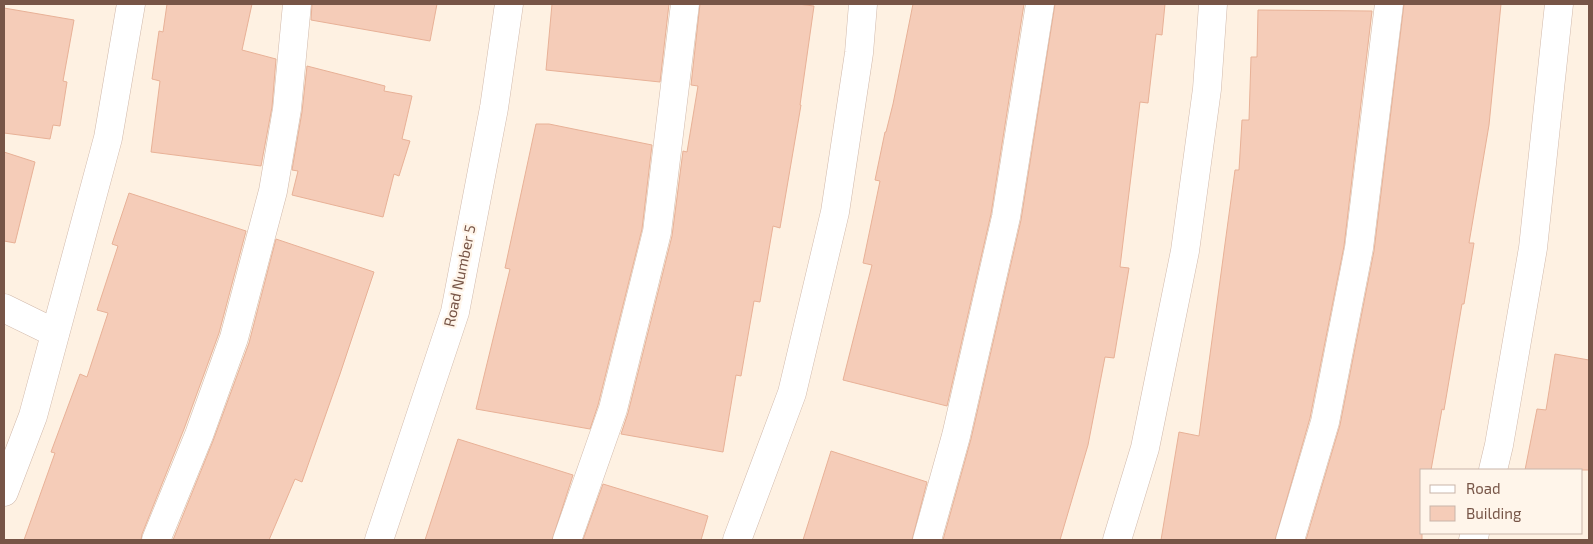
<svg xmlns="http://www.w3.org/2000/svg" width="1593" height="544" viewBox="0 0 1593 544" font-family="'Exo 2',sans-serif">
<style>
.building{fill:#f5ccb8;stroke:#e8b197}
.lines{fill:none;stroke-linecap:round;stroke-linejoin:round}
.minor-casing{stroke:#d1b9ab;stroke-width:29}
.minor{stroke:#fff;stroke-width:28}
.labels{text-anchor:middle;stroke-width:4.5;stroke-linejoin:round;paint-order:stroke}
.street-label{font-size:15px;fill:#775547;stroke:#fff5ea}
</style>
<rect width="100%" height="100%" fill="#fef1e2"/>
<g class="building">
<path d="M 167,4 L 252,4 L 242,50 L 276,59 L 272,107 L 261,166 L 151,152 L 160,81 L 152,79 L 159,31 L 163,32 Z"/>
<path d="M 312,4 L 437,4 L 430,41 L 311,20 Z"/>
<path d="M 552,4 L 669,4 L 660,82 L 546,70 Z"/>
<path d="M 700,4 L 798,4 L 814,6 L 800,105 L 801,105 L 780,228 L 773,226 L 760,302 L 754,301 L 741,376 L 736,375 L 723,452 L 621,434 L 628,413 L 672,236 L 683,151 L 687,152 L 698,86 L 691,85 Z"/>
<path d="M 913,4 L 1024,4 L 991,214 L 947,406 L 843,380 L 872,265 L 863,263 L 880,181 L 875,180 L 885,132 L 886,132 L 893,104 Z"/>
<path d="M 1055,4 L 1165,4 L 1162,35 L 1156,34 L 1148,103 L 1140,102 L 1120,267 L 1129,268 L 1114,358 L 1105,357 L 1088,445 L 1060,540 L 943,540 L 971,439 L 1021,220 Z"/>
<path d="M 1404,4 L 1501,4 L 1489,125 L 1469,243 L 1474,243 L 1464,304 L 1462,304 L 1444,410 L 1442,409 L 1431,470 L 1422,470 L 1422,540 L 1306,540 L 1340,425 L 1374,251 Z"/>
<path d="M 4,8 L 74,20 L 63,81 L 67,82 L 60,126 L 53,125 L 50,139 L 4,133 Z"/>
<path d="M 1258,10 L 1372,11 L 1344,246 L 1310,418 L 1275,540 L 1161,540 L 1179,432 L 1199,436 L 1235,170 L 1239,170 L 1242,120 L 1249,120 L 1251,57 L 1257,57 Z"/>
<path d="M 307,66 L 385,86 L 384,91 L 412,96 L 402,139 L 410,141 L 399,176 L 394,174 L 383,217 L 292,195 L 298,171 L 292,170 L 302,112 Z"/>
<path d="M 536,124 L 549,124 L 652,145 L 642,229 L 598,405 L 590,429 L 476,409 L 510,269 L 505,268 Z"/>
<path d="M 4,152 L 35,162 L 15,243 L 4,241 Z"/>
<path d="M 129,193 L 246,231 L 219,333 L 184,429 L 142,534 L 141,540 L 24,540 L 55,453 L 51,452 L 80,374 L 87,377 L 108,313 L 97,310 L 118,246 L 112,244 Z"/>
<path d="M 276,239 L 374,272 L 340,374 L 302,482 L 295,479 L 269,540 L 173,540 L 213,441 L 249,343 Z"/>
<path d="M 1555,354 L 1589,360 L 1589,470 L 1525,470 L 1537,409 L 1546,410 Z"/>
<path d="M 458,439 L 573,475 L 552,540 L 425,540 Z"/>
<path d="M 831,451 L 927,482 L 912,540 L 803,540 Z"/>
<path d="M 603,484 L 708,516 L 701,540 L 583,540 Z"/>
</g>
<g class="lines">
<g class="minor-casing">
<g id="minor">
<path d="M 4,308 L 55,333"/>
<path d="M 1493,470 L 1499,445 L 1533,248 L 1559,4"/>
<path d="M 4,492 L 33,416 L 108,138 L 131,4"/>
<path d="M 156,540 L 199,435 L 234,338 L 273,191 L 287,109 L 297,4"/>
<path d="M 379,540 L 455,312 L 494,108 L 509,4"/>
<path d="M 567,540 L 613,409 L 657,232 L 685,4"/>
<path d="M 737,540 L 792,393 L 835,212 L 859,53 L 863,4"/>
<path d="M 927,540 L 956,436 L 1006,217 L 1040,4"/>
<path d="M 1117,540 L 1145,448 L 1185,251 L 1207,89 L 1213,4"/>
<path d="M 1290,540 L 1325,422 L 1359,248 L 1389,4"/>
<path d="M 1473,540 L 1475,533"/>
</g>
</g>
<use href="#minor" class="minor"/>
</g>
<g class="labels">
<g class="street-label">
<text transform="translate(460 276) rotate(-78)" y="5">Road Number 5</text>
</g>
</g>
<rect width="1593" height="544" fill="none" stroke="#775547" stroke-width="10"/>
<rect x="1420" y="469" width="162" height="65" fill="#fff5ea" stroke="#c9b5a9"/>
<rect x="1430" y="485" width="25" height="8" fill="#ffffff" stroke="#c9b5a9"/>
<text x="1466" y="494" font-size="15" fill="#775547">Road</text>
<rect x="1430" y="506" width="25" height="15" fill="#f5ccb8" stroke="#c9b5a9"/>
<text x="1466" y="519" font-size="15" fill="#775547">Building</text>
</svg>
